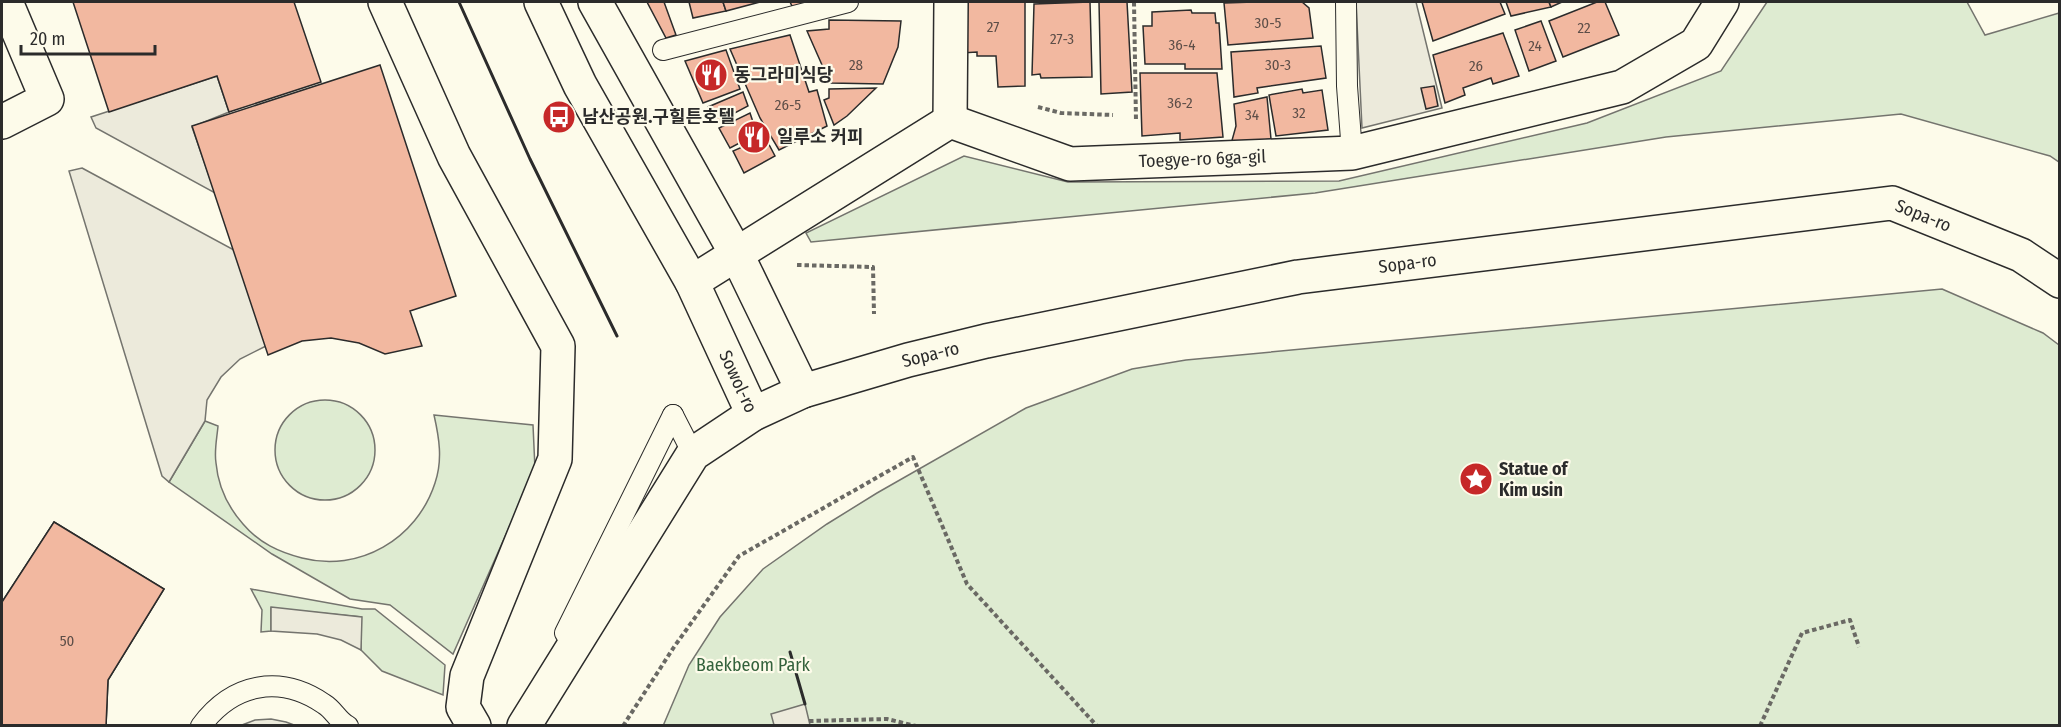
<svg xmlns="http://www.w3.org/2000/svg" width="2061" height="727" viewBox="0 0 2061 727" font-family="'Fira Sans Condensed','Noto Sans KR',sans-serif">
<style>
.green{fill:#deebd1;stroke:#74746e;stroke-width:1.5}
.parking{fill:#eceadb;stroke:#74746e;stroke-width:1.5}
.building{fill:#f2b8a0;stroke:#2b2b2b;stroke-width:1.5}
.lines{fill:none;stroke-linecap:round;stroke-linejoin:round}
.service-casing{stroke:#2b2b2b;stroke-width:22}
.minor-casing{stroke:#2b2b2b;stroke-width:36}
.secondary-casing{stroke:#2b2b2b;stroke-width:36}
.path{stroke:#6a6964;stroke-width:4;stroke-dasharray:4.5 3;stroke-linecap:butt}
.service{stroke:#fdfbea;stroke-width:20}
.minor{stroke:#fdfbea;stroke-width:33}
.secondary{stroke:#fdfbea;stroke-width:33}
.wall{stroke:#2b2b2b;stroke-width:3}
.labels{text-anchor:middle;stroke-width:4.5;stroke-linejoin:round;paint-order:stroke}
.number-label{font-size:15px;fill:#5d4e48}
.poi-label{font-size:18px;font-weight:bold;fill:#2b2b2b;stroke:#fdfbea;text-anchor:start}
.street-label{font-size:18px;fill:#2b2b2b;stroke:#fdfbea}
.park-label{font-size:18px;fill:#34623c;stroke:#fdfbea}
</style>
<rect width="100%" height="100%" fill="#fdfbea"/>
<g class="green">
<path d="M 1767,2 L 1967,2 L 1985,35 L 2059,13 L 2059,162 L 2050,156 L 1901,114 L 1666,137 L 1315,193 L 811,242 L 806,233 L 964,156 L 1068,182 L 1339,181 L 1587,123 L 1721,71 Z"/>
<path d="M 1942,289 L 2043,333 L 2059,345 L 2059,725 L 663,726 L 689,665 L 720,617 L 763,569 L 827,524 L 877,493 L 1026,408 L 1132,369 L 1186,360 Z"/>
<circle cx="325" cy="450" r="50"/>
<path d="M 434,415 L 533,425 L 535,469 L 453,654 L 390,605 L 350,599 L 272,554 L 169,482 L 205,421 L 218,426 C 217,438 214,451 216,463 C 218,486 228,507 243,524 C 259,543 279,552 302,558 C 359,573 417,539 435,483 C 443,460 439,437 434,415 Z"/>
<path d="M 251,589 L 362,609 L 375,609 L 445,665 L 443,695 L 382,671 L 361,650 L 361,617 L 271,608 L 271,631 L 261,632 L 262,610 Z"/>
</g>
<g class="parking">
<path d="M 1356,2 L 1416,2 L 1442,108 L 1362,128 Z"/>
<path d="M 217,76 L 229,112 L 192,127 L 215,193 L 96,128 L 91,117 Z"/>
<path d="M 82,168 L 234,250 L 266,346 L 240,359 L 221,377 L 207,400 L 205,421 L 169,482 L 162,476 L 69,171 Z"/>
<path d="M 271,607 L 362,617 L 361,650 L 341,640 L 317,634 L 271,631 Z"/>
<path d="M 805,704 L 810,725 L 774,725 L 771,714 Z"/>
<path d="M 271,719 L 286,722 L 294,725 L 242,725 L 255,720 Z"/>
</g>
<g class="building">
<path d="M 73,2 L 294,2 L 321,82 L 229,112 L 217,76 L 109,112 Z"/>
<path d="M 647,2 L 664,2 L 676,35 L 666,38 Z"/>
<path d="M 689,2 L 723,2 L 726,11 L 693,18 Z"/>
<path d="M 723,2 L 760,2 L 726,11 Z"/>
<path d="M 790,2 L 811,2 L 793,8 Z"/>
<path d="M 962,2 L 1025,2 L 1025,86 L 998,87 L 996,56 L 977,56 L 977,52 L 961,53 Z"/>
<path d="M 1090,2 L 1092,77 L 1041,78 L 1040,74 L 1032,75 L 1034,4 Z"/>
<path d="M 1099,2 L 1127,2 L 1132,92 L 1101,94 Z"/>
<path d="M 1254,2 L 1302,2 L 1309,8 L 1313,38 L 1228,45 L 1224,3 Z"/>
<path d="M 1422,2 L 1500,2 L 1505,14 L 1433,41 Z"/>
<path d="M 1506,2 L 1549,2 L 1551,7 L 1511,16 Z"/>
<path d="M 1549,2 L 1562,2 L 1551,7 Z"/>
<path d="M 1597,2 L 1605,2 L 1619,35 L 1563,57 L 1549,21 Z"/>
<path d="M 1191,10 L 1192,13 L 1215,13 L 1216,23 L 1219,23 L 1222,69 L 1185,69 L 1185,64 L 1145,64 L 1143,26 L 1152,26 L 1152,12 Z"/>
<path d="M 829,20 L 901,21 L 898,47 L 883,84 L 830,83 L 807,31 L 829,29 Z"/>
<path d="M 1541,21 L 1556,61 L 1529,71 L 1515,30 Z"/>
<path d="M 1503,33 L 1519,76 L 1493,84 L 1491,78 L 1463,88 L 1465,95 L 1445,103 L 1433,55 Z"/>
<path d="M 790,35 L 809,92 L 817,90 L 827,126 L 779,150 L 760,118 L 730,49 Z"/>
<path d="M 1321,46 L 1326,78 L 1257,88 L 1258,93 L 1234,97 L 1231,52 Z"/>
<path d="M 726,50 L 740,89 L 703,103 L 685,61 Z"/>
<path d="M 380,65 L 456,296 L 410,311 L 422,346 L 385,354 L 359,343 L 331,338 L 302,341 L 268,355 L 192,126 Z"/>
<path d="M 1140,73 L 1217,73 L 1223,137 L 1180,140 L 1180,133 L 1142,136 Z"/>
<path d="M 1434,86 L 1438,106 L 1426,109 L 1421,88 Z"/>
<path d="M 876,88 L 847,116 L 834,125 L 824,100 L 829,98 L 829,89 Z"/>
<path d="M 1302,89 L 1303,93 L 1322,90 L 1328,130 L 1276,136 L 1269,95 Z"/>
<path d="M 743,92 L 748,106 L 716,123 L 708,107 Z"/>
<path d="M 1267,97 L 1271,139 L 1231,144 L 1236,126 L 1234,104 Z"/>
<path d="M 750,113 L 757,134 L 730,148 L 719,128 Z"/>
<path d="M 765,137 L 775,156 L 744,173 L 733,151 Z"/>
<path d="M 54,522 L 164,589 L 108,680 L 106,726 L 2,726 L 2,602 Z"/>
<path d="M 54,522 L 164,589 L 108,680 L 106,726 L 2,726 L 2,602 Z"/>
</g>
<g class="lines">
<g class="service-casing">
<g id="service">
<path d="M 1346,2 L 1347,86 L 1352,153"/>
<path d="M 663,50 L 848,2"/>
<path d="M 673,415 L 693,454"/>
<path d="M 565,633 L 673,415"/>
<path d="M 201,726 C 233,683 280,674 324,704 C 334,710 338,721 348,726"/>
</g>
</g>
<g class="minor-casing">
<g id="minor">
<path d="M 385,2 L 454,156 L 558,346 L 555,459 L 467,676 L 463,707 L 474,726"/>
<path d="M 950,121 L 951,2"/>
<path d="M 2,122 L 47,99 L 6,2"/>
<path id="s1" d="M 692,282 L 950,121 L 1070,164 L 1352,153 L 1622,87 L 1696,44 L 1722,2"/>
</g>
</g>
<g class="secondary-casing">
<g id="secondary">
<path id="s2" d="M 541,2 L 580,85 L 692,282 L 753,414"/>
<path d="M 595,2 L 737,255 L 803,391"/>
<path id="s3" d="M 524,726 L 693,454 L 753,414 L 803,391 L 908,360 L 986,341 L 1298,277 L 1892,203 L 2021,255 L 2060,281"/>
</g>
</g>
<g class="path">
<path d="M 1134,2 L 1136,121"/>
<path d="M 1038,107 L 1061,113 L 1113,115"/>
<path d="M 797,265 L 873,267 L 874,314"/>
<path d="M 809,721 L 887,719 L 916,726"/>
<path d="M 623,726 L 674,647 L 739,556 L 913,457 L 967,584 L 1097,726"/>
<path d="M 1760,726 L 1802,633 L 1850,620 L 1859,647"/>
</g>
<use href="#service" class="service"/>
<use href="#minor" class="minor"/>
<use href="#secondary" class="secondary"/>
<g class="wall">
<path d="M 459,2 L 530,159 L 617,336"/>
<path d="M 790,652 L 805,704"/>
</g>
</g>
<defs>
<g id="restaurant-disc" transform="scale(1.725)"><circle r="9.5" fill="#c62828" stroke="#fdfbea"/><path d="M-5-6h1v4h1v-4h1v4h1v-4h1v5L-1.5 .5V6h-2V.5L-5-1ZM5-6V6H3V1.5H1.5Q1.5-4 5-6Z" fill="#fff"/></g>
<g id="bus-disc" transform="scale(1.725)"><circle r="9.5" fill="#c62828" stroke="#fdfbea"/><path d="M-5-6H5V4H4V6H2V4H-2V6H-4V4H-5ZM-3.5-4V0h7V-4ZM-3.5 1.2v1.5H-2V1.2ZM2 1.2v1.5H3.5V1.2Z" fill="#fff"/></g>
<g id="sight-disc" transform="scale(1.725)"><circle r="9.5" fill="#c62828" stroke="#fdfbea"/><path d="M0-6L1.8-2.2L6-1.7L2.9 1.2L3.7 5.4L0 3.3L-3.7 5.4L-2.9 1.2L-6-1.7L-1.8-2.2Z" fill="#fff"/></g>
</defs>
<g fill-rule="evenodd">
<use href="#restaurant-disc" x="711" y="75"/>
<use href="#bus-disc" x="559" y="117"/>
<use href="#restaurant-disc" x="754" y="137"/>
<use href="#sight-disc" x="1476" y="479"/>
</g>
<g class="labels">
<g class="number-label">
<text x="1268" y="28">30-5</text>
<text x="993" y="32">27</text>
<text x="1584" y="33">22</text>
<text x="1062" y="44">27-3</text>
<text x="1182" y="50">36-4</text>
<text x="1535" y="51">24</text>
<text x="856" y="70">28</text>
<text x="1278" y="70">30-3</text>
<text x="1476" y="71">26</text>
<text x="1180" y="108">36-2</text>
<text x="788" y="110">26-5</text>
<text x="1299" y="118">32</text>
<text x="1252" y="120">34</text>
<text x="67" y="646">50</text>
</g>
<g class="poi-label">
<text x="734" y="81">동그라미식당</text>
<text x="582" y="123">남산공원.구힐튼호텔</text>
<text x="777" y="143">일루소 커피</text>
<text x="1499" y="475">Statue of<tspan x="1499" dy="21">Kim usin</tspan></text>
</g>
<g class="street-label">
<text dy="6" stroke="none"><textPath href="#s1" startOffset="564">Toegye-ro 6ga-gil</textPath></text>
<text dy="6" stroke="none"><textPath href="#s3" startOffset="1588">Sopa-ro</textPath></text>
<text dy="6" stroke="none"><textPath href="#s3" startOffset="1066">Sopa-ro</textPath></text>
<text dy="6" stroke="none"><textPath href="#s3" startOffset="580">Sopa-ro</textPath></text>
<text dy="6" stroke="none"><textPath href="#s2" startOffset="428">Sowol-ro</textPath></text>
</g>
<g class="park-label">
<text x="753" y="671">Baekbeom Park</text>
</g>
</g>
<rect width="2061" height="727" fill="none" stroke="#2b2b2b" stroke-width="6"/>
<path d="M21 45v9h134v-9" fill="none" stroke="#2b2b2b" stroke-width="3"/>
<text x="30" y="45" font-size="18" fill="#2b2b2b" stroke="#fdfbea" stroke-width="4.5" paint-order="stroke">20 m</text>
</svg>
